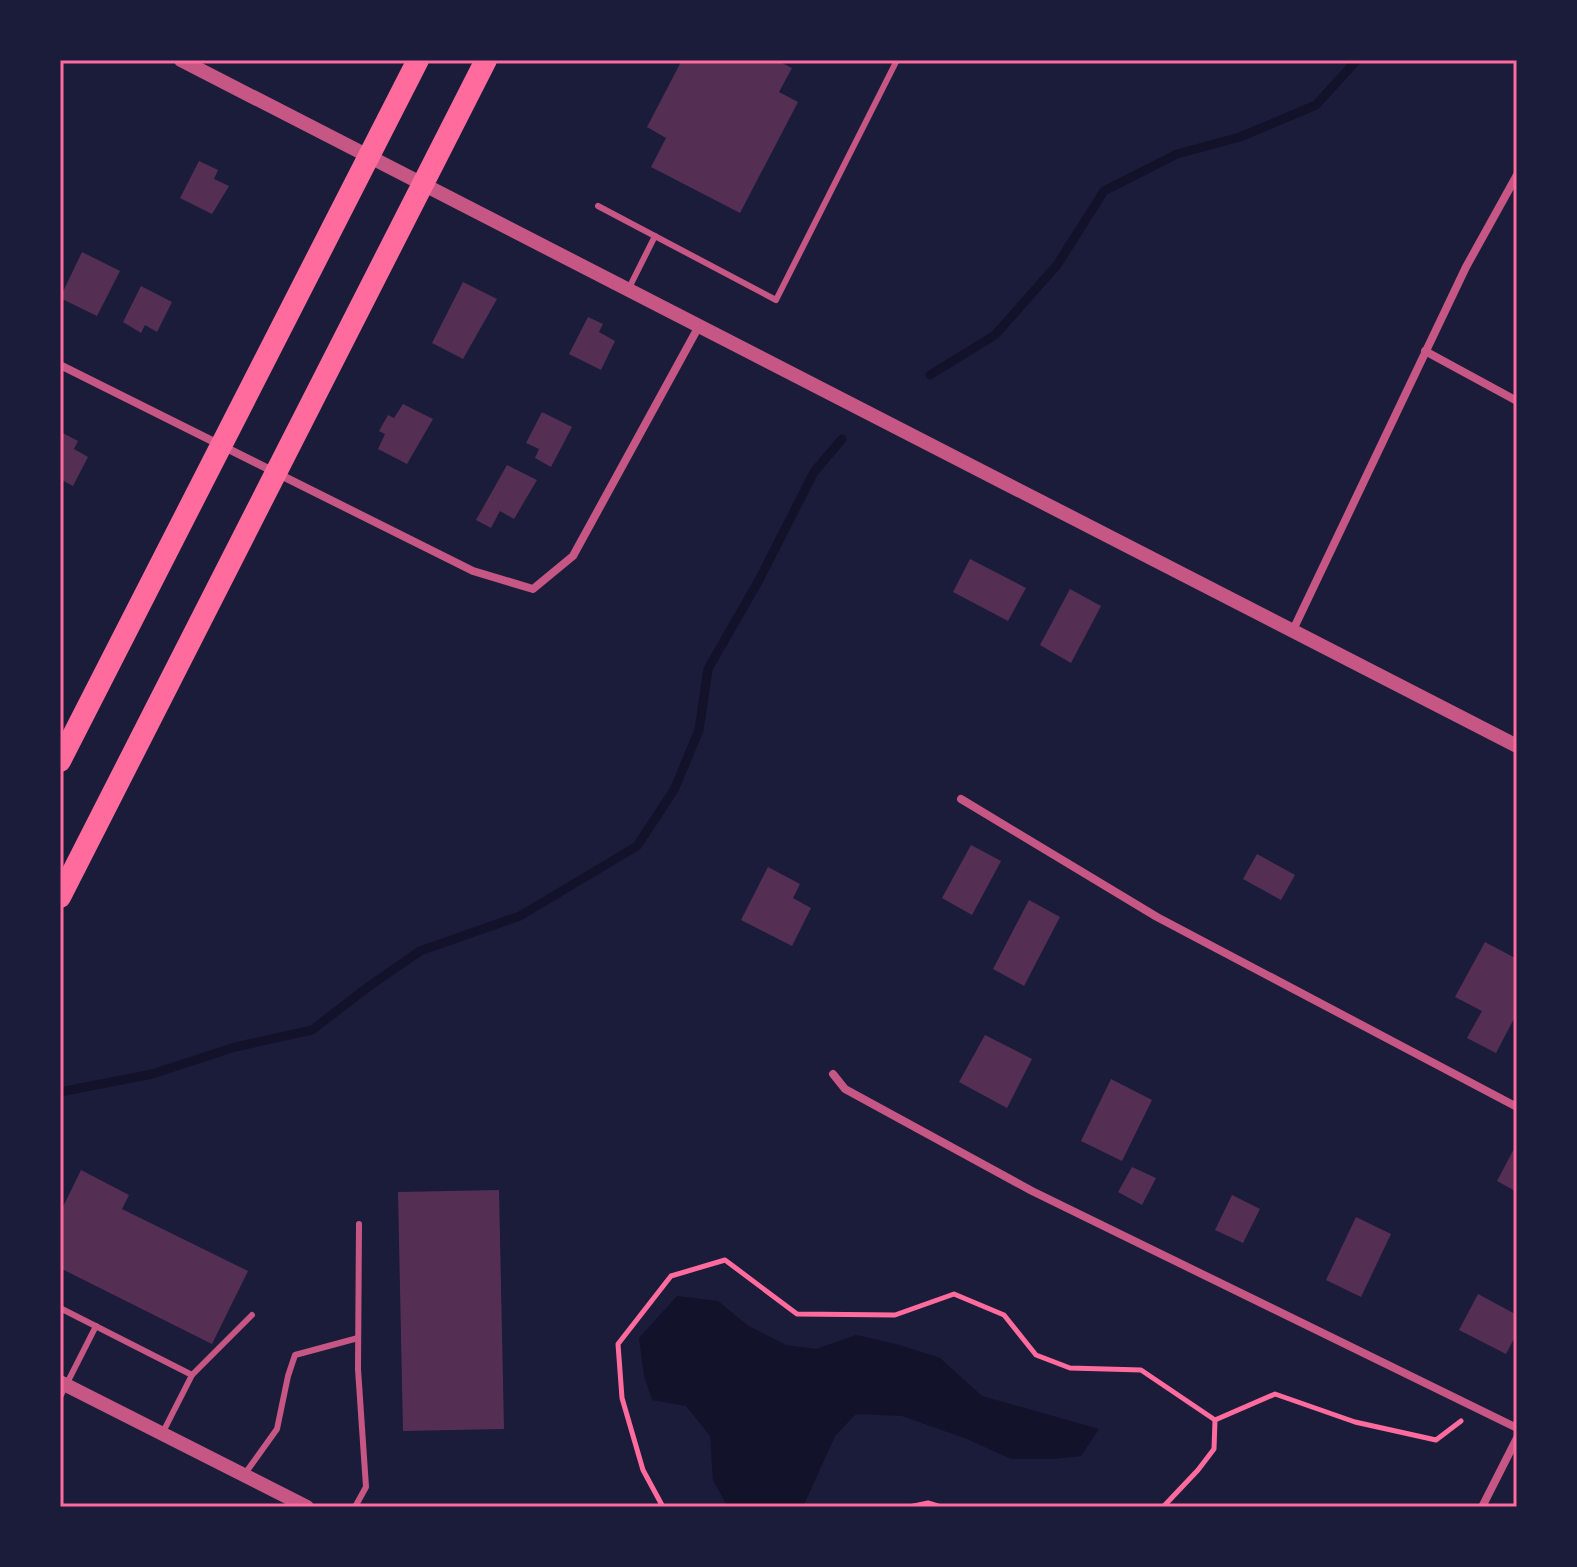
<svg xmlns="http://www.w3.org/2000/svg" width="1577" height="1567" viewBox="0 0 1577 1567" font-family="Karla,sans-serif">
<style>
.water{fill:#12122b}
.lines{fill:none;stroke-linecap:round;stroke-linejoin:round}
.stream{stroke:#12122b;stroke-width:9}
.building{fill:#542f53}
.path{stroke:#ff6b9d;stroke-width:5}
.service{stroke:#c65784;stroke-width:6}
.minor{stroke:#c65784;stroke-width:8}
.tertiary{stroke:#c65784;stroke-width:14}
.trunk{stroke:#ff6b9d;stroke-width:22}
.neatline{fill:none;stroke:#ff6b9d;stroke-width:3}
</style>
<rect width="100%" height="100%" fill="#1b1b3a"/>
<path class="water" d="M 677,1296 L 718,1301 L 747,1325 L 786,1345 L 816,1349 L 856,1335 L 896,1344 L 940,1358 L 982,1396 L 1099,1429 L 1081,1456 L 1053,1459 L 1011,1459 L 967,1439 L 902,1416 L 856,1414 L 835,1436 L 803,1507 L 728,1507 L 713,1480 L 710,1436 L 686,1406 L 652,1400 L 644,1376 L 639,1338 Z"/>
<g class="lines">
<g class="stream">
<path d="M 930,375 L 995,335 L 1057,265 L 1104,191 L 1177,154 L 1240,137 L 1316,105 L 1357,60"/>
<path d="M 60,1092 L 152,1074 L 235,1047 L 312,1030 L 368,987 L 420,951 L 520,916 L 637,846 L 674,790 L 699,730 L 708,669 L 759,580 L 814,472 L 842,439"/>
</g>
</g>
<g class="building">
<path d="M 682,60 L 776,60 L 792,68 L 779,92 L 798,102 L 740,213 L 651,167 L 666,138 L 647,127 Z"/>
<path d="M 199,161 L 218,170 L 214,179 L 229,186 L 212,214 L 180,198 Z"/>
<path d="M 82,252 L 120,271 L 97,316 L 60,298 Z"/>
<path d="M 463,282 L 497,299 L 463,359 L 432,343 Z"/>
<path d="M 141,286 L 172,302 L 157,332 L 145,325 L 141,333 L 123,322 Z"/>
<path d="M 588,317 L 603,324 L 599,332 L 615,341 L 601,370 L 569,354 Z"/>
<path d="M 403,404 L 433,419 L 407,464 L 378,449 L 385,434 L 379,431 L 388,415 L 394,418 Z"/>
<path d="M 542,412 L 572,427 L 551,467 L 535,458 L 539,449 L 526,443 Z"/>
<path d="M 61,432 L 78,441 L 74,449 L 88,457 L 73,486 L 60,479 Z"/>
<path d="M 507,465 L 537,480 L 514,519 L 500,511 L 491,528 L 476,520 Z"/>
<path d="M 970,559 L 1026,588 L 1008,621 L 953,592 Z"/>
<path d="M 1070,589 L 1101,606 L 1071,663 L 1040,645 Z"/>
<path d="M 971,845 L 1001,861 L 972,915 L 942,898 Z"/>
<path d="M 1257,854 L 1295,875 L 1281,900 L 1243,879 Z"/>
<path d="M 768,867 L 800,884 L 793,898 L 811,908 L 792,946 L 741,920 Z"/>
<path d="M 1029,900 L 1060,917 L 1024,986 L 993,969 Z"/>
<path d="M 1485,942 L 1517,959 L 1517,1013 L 1496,1053 L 1467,1038 L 1482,1011 L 1455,997 Z"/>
<path d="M 985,1035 L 1032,1059 L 1007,1108 L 959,1082 Z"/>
<path d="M 1111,1079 L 1152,1100 L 1122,1161 L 1081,1141 Z"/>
<path d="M 1515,1147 L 1517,1148 L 1517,1192 L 1497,1181 Z"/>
<path d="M 1132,1167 L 1156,1178 L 1142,1205 L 1118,1192 Z"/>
<path d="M 81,1170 L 129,1195 L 122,1209 L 248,1271 L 212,1344 L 60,1268 L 60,1213 Z"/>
<path d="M 499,1190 L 504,1429 L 403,1431 L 398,1192 Z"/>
<path d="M 1232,1195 L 1260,1209 L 1243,1243 L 1215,1230 Z"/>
<path d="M 1356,1217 L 1391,1234 L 1361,1297 L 1326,1280 Z"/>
<path d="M 1478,1294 L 1517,1315 L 1517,1333 L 1506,1354 L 1459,1330 Z"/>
</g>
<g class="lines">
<g class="path">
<path d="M 1215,1420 L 1275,1394 L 1355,1422 L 1436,1440 L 1461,1421"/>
<path d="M 663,1507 L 643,1470 L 622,1398 L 618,1344 L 671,1276 L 725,1260 L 797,1314 L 895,1315 L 954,1294 L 1004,1315 L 1036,1355 L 1070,1368 L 1141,1370 L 1215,1420"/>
<path d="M 909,1507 L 928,1503 L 941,1507"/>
<path d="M 1163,1507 L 1198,1470 L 1214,1449 L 1215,1420"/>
</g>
<g class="service">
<path d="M 598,206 L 776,300 L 897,60"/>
<path d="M 628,290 L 655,236"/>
<path d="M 60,1308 L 192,1375"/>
<path d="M 60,1397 L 96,1326"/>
<path d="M 162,1434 L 192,1375 L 252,1315"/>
<path d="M 244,1475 L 277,1429 L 288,1376 L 295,1355 L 358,1338"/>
<path d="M 355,1507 L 366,1487 L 358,1369 L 359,1224"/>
</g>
<g class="minor">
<path d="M 1425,351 L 1517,401"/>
<path d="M 60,365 L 473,571 L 533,589 L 573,556 L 699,326"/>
<path d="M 1293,630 L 1466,267 L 1517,175"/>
<path d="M 961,799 L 1157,917 L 1517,1107"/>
<path d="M 833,1074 L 845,1089 L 1032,1191 L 1517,1428"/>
<path d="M 1482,1507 L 1517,1438"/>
</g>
<g class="tertiary">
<path d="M 181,60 L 1517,746"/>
<path d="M 60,1382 L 307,1507"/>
</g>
<g class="trunk">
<path d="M 60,761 L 418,60"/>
<path d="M 60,897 L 486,60"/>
</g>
</g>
<rect width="1577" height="1567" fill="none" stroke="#1b1b3a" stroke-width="124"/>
<rect x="62" y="62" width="1453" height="1443" class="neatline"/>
</svg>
